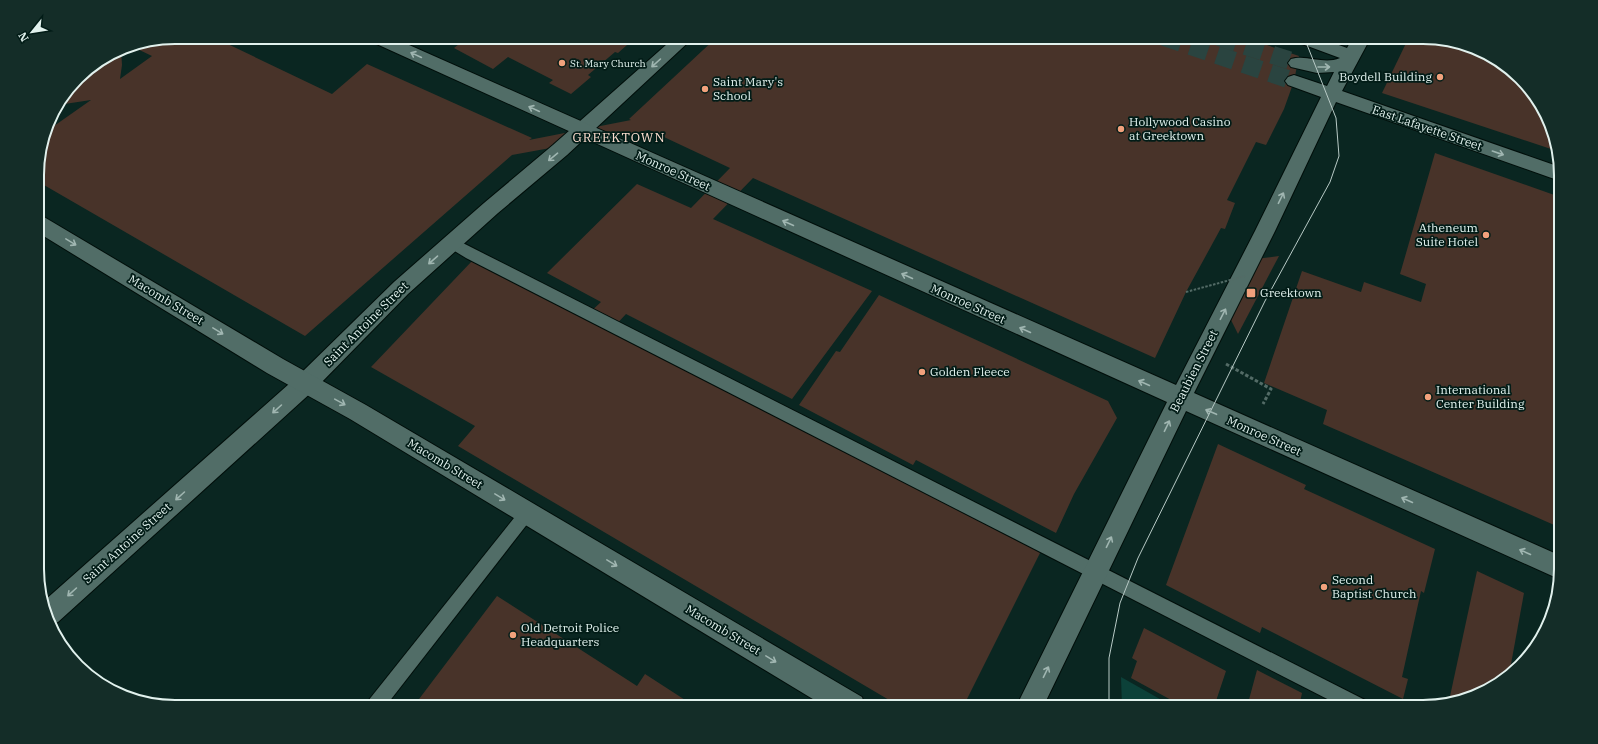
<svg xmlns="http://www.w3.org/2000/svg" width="1598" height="744" viewBox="0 0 1598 744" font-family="'IBM Plex Serif',serif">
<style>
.green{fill:#0c4139}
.building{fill:#483329}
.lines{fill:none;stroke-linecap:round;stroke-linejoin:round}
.tertiary-tunnel{stroke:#2a4440;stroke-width:18;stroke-dasharray:18 10;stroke-linecap:butt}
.service-casing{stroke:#000e0a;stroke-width:2}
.minor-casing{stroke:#000e0a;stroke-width:2}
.tertiary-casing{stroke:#000e0a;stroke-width:2}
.path{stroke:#536b66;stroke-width:3;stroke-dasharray:3.5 2;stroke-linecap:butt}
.service{fill:#516d67;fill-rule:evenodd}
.minor{fill:#516d67;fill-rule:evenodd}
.tertiary{fill:#516d67;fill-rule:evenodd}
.tram{stroke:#b8cac6;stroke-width:1}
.path-bridge{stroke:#536b66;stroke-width:2;stroke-dasharray:2.5 1.5;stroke-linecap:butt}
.oneway{stroke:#a0b6b1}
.poi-dot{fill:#f1a17c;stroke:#021c17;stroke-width:1.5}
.labels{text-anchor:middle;stroke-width:3.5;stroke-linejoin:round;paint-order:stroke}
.far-poi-label{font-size:10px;fill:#e1f1ed;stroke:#021c17;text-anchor:start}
.poi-label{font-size:12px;fill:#e1f1ed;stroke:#021c17;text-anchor:start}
.street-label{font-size:12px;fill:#e1f1ed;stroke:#021c17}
.neighbourhood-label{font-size:13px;letter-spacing:1px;fill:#fcddcf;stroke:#021c17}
.rim{fill:none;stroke:#e1f1ed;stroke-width:2}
</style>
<rect width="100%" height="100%" fill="#0a2621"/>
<g class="green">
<path d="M 221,37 L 256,37 L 238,45 Z"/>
<path d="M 1121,677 L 1174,707 L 1122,707 Z"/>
</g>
<g class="building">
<path d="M 175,37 L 213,37 L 332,94 L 367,64 L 532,138 L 529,140 L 631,120 L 629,119 L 717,37 L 731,37 L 738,40 L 742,37 L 1243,37 L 1299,56 L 1294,81 L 1284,109 L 1266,145 L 1256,142 L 1227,200 L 1235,203 L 1225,229 L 1221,228 L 1186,292 L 1155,358 L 753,178 L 713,219 L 872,291 L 792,399 L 626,314 L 612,329 L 1042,549 L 964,705 L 950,699 L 947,707 L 901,707 L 458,446 L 475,426 L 371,367 L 473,260 L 586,316 L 601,302 L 547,273 L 637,184 L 691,208 L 730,168 L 649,130 L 512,155 L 305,336 L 37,181 L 37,166 L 49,123 L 54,126 L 91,100 L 58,105 L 72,87 L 89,77 L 95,70 L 98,63 L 121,49 L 122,65 L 120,79 L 152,56 L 131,46 Z"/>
<path d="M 468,37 L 636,37 L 618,53 L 615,52 L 588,75 L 591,77 L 571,94 L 549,83 L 553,80 L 508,57 L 493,69 L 454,48 Z"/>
<path d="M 1409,37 L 1423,37 L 1476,48 L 1533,91 L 1557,151 L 1382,93 Z"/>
<path d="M 1435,153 L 1560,197 L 1561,528 L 1323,424 L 1327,410 L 1264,383 L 1302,271 L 1361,292 L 1364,282 L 1421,302 L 1426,284 L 1400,274 Z"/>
<path d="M 1279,256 L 1238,334 L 1228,314 L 1255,259 Z"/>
<path d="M 879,295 L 1108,401 L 1117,418 L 1074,494 L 1056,533 L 916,460 L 913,465 L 799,405 L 836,351 L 840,352 Z"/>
<path d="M 1218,444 L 1306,485 L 1304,489 L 1435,549 L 1424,593 L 1421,591 L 1402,677 L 1408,679 L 1403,699 L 1262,627 L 1260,633 L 1166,585 Z"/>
<path d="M 1477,571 L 1524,593 L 1509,675 L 1500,684 L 1449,701 Z"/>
<path d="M 497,596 L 637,686 L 645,674 L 696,707 L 413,707 Z"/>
<path d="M 1144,628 L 1226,671 L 1214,707 L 1184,707 L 1131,678 L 1137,661 L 1132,658 Z"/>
<path d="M 1257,670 L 1302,693 L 1299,707 L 1247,707 Z"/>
</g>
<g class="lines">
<g class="tertiary-tunnel">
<path d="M 1164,37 L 1294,81"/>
<path d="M 1219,37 L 1297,63"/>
</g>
<g class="service-casing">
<g id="service">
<path d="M 453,238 L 1367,701 L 1369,707 L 1343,707 L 466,258 L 448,247 L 447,243 L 448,239 Z"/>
<path d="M 527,506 L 532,508 L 535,513 L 532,518 L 385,707 L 365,707 L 368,701 L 522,508 Z"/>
</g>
</g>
<g class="minor-casing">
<path id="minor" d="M 675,37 L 694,37 L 567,155 L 498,213 L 408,294 L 314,390 L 58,622 L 53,624 L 44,601 L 298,376 L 394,282 L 484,203 L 553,145 Z"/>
</g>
<g class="tertiary-casing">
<g id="tertiary">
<path d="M 367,37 L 391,37 L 1176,385 L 1255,231 L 1321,97 L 1288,85 L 1285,81 L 1288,77 L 1294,75 L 1327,86 L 1334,72 L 1317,73 L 1291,67 L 1288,63 L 1291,59 C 1307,54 1323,65 1340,58 L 1294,41 L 1291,37 L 1317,37 L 1347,48 L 1353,37 L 1371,37 L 1342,91 L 1560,167 L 1560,181 L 1336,102 L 1275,231 L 1194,393 L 1561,556 L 1559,579 L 1186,411 L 1043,707 L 1016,707 L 1167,402 L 370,41 Z"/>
<path d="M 37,215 L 44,217 L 283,359 L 366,405 L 862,697 L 865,707 L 826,707 L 350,419 L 267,373 L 37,232 Z"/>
</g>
</g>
<path class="path" d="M 1226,364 L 1271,389 L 1263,404"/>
<use href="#service" class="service"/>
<use href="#minor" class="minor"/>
<use href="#tertiary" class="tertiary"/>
<path class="tram" d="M 1109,707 L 1109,658 L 1120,603 L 1138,558 L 1265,301 L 1330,182 L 1339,156 L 1336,118 L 1304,37"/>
<path class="path-bridge" d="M 1186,292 L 1245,276"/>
</g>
<defs><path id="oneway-shaft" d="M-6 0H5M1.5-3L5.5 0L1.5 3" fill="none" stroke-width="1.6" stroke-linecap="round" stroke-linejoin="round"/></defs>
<g class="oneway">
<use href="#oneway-shaft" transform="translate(416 55) rotate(-155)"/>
<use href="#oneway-shaft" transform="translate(656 63) rotate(138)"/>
<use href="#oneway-shaft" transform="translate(1324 67)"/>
<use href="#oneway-shaft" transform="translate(534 109) rotate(-155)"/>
<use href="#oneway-shaft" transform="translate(1498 153) rotate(19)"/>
<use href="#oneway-shaft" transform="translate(553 157) rotate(140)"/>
<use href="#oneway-shaft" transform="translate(1281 198) rotate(-64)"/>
<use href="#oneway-shaft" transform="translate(788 223) rotate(-156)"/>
<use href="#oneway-shaft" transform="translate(71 242) rotate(31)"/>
<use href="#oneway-shaft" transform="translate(433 260) rotate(139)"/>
<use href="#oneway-shaft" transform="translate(907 276) rotate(-156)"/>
<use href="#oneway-shaft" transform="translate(1223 314) rotate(-63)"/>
<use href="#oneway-shaft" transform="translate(1025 330) rotate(-156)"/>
<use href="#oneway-shaft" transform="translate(218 331) rotate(31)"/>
<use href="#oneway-shaft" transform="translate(1144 383) rotate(-156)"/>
<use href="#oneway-shaft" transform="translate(340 402) rotate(29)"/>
<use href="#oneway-shaft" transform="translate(277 409) rotate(138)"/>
<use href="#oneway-shaft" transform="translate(1211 412) rotate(-157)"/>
<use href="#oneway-shaft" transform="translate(1167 426) rotate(-64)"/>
<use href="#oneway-shaft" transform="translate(180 496) rotate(138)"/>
<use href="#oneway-shaft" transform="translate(500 497) rotate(31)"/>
<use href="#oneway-shaft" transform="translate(1407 500) rotate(-156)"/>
<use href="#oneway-shaft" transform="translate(1109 542) rotate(-64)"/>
<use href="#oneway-shaft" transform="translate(1525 552) rotate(-156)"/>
<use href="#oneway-shaft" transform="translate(612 563) rotate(31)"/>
<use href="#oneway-shaft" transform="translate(72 592) rotate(138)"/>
<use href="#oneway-shaft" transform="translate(771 659) rotate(31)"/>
<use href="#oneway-shaft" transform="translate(1046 672) rotate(-64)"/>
</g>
<g class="poi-dot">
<circle cx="562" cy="63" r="4"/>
<circle cx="1440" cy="77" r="4"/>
<circle cx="705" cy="89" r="4"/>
<circle cx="1121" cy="129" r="4"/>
<circle cx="1486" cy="235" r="4"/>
<rect x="1246" y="288" width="10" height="10" rx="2"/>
<circle cx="922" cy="372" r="4"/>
<circle cx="1428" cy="397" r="4"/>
<circle cx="1324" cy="587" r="4"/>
<circle cx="513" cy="635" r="4"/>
</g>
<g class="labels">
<g class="far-poi-label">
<text x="570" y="67">St. Mary Church</text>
</g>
<g class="poi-label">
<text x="1432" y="81" text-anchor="end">Boydell Building</text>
<text x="713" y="86">Saint Mary's<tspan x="713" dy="14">School</tspan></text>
<text x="1129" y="126">Hollywood Casino<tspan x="1129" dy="14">at Greektown</tspan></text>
<text x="1478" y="232" text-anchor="end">Atheneum<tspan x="1478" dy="14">Suite Hotel</tspan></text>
<text x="1260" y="297">Greektown</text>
<text x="930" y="376">Golden Fleece</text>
<text x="1436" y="394">International<tspan x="1436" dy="14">Center Building</tspan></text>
<text x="1332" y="584">Second<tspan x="1332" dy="14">Baptist Church</tspan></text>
<text x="521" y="632">Old Detroit Police<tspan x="521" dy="14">Headquarters</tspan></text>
</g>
<g class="street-label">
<text transform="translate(1427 128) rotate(19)" y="4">East Lafayette Street</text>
<text transform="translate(673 171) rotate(24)" y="4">Monroe Street</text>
<text transform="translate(166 300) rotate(31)" y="4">Macomb Street</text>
<text transform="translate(968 304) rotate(24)" y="4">Monroe Street</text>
<text transform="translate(366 324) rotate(-45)" y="4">Saint Antoine Street</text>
<text transform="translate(1194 371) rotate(-63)" y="4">Beaubien Street</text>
<text transform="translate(1264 436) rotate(24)" y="4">Monroe Street</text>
<text transform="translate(445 464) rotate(31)" y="4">Macomb Street</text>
<text transform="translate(127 543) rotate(-42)" y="4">Saint Antoine Street</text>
<text transform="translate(723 630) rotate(31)" y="4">Macomb Street</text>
</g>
<g class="neighbourhood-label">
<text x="619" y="142">GREEKTOWN</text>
</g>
</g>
<path d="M0 0H1598V744H0ZM175 44H1423A131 131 0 0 1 1554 175V569A131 131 0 0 1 1423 700H175A131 131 0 0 1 44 569V175A131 131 0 0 1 175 44Z" fill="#142d28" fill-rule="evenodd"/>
<path class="rim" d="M175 44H1423A131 131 0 0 1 1554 175V569A131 131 0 0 1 1423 700H175A131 131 0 0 1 44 569V175A131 131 0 0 1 175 44Z"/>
<g transform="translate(32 32) rotate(240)" stroke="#021c17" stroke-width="3" paint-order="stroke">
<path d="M0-3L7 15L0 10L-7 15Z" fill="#e1f1ed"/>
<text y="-6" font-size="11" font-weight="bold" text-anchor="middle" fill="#e1f1ed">N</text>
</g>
</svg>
